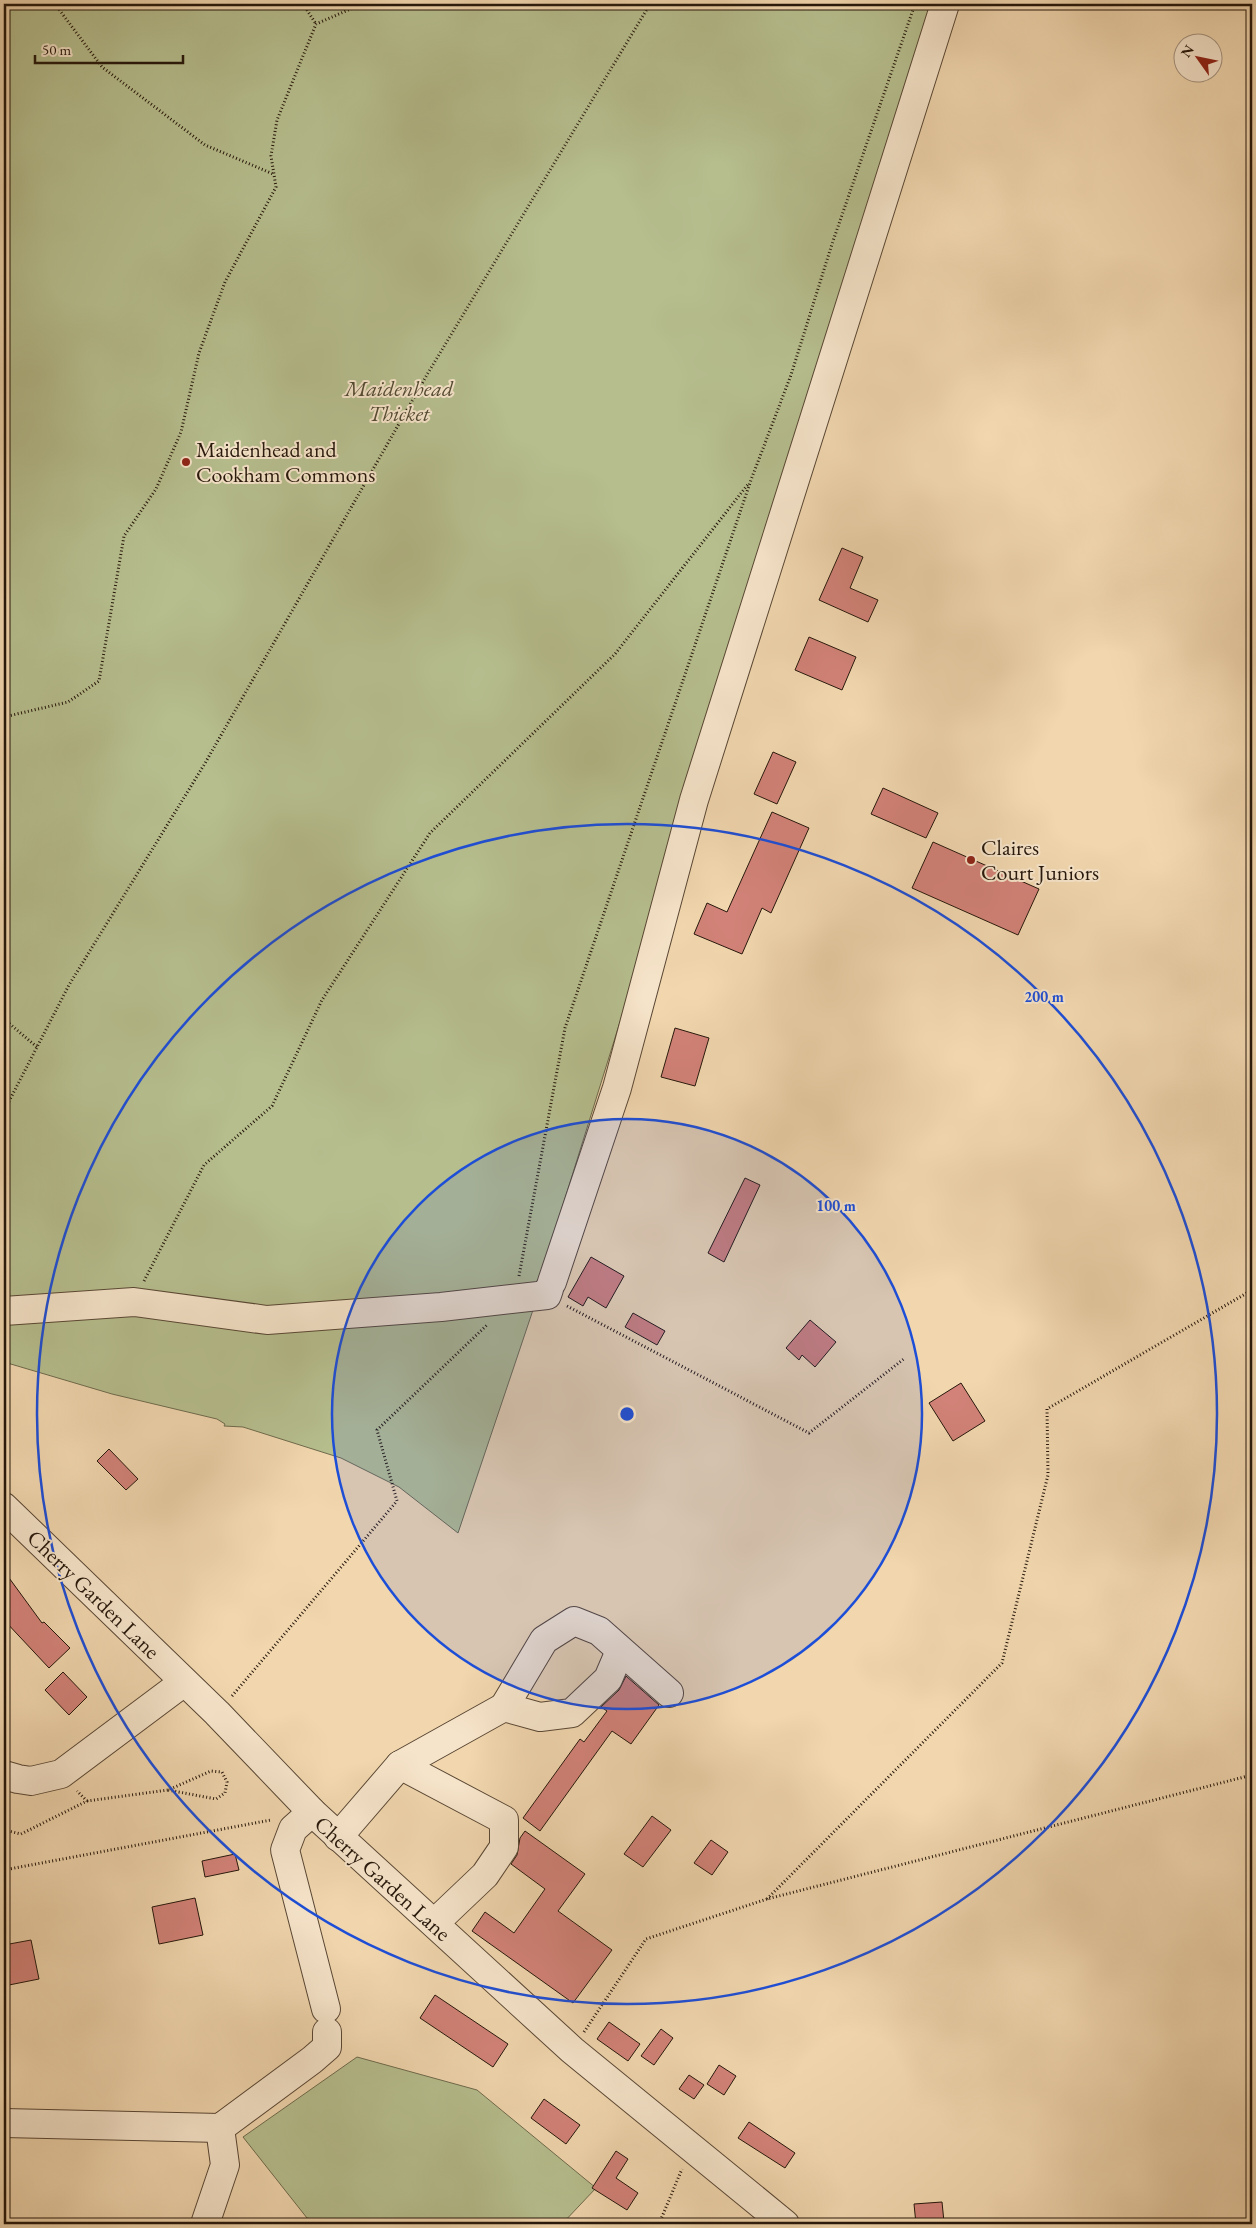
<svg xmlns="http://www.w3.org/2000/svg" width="1256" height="2228" viewBox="0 0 1256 2228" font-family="'EB Garamond',serif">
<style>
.green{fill:#b6be8e;stroke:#6e6a4c}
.building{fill:#d28278;stroke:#26170b}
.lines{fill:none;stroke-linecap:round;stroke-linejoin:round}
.minor-casing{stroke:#594734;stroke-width:30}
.path{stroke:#26170b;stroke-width:3;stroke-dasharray:1 2.5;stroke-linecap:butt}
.minor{stroke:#f6e4ca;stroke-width:28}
.ring{fill:none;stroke:#1d4ed8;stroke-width:2.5}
.poi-dot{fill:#8f2418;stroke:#f6e4ca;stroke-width:2}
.labels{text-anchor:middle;stroke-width:4;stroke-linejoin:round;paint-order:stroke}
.park-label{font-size:22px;font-style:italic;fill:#514932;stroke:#f6e4ca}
.poi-label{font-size:22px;fill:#26170b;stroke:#f6e4ca;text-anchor:start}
.street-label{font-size:22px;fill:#26170b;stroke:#f6e4ca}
.centre{fill:#1d4ed8;stroke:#f6e4ca;stroke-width:2.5}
.ring-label{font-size:15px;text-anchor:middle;font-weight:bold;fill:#1d4ed8;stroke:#f6e4ca;stroke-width:4;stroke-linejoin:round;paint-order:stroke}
</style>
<rect width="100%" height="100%" fill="#f1d6ae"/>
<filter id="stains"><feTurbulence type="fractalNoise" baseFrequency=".004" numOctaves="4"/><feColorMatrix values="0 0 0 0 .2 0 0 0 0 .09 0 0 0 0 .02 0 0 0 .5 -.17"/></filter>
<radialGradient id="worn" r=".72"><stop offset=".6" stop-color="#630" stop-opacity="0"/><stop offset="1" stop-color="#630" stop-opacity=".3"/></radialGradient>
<g class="green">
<path d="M 4,4 L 937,4 L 539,1282 L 535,1304 L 458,1533 L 399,1487 L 341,1458 L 243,1427 L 224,1426 L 225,1424 L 217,1419 L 112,1394 L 4,1362 Z"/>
<path d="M 357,2057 L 477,2090 L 596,2188 L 562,2224 L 336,2224 L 307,2218 L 243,2137 Z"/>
</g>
<g class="building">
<path d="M 842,548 L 863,557 L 850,588 L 878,600 L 868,622 L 819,600 Z"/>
<path d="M 809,637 L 856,657 L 842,690 L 795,670 Z"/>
<path d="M 773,752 L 796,762 L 777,804 L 754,794 Z"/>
<path d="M 883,788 L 938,813 L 926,838 L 871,814 Z"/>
<path d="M 772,812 L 809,828 L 771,913 L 762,908 L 742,954 L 694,934 L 707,903 L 727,912 Z"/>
<path d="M 933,842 L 1039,889 L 1018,935 L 912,888 Z"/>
<path d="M 675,1028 L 709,1038 L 695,1086 L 661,1077 Z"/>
<path d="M 745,1178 L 760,1185 L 724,1262 L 708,1253 Z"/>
<path d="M 591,1257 L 624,1276 L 606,1308 L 588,1297 L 583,1306 L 568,1297 Z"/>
<path d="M 633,1313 L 665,1331 L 657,1345 L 625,1327 Z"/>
<path d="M 810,1320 L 836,1342 L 815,1367 L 802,1355 L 799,1360 L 786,1348 Z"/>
<path d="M 961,1383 L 985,1421 L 953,1441 L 929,1403 Z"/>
<path d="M 109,1449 L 138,1479 L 126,1490 L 97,1461 Z"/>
<path d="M 4,1571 L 42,1623 L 44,1622 L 70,1648 L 49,1668 L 4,1620 Z"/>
<path d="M 63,1672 L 87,1697 L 69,1715 L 45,1690 Z"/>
<path d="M 626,1676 L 659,1705 L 631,1744 L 612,1731 L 540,1831 L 523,1818 L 580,1739 L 584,1742 L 607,1711 L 601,1707 L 619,1690 Z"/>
<path d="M 652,1816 L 671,1830 L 643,1867 L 624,1854 Z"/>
<path d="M 525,1831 L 585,1874 L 558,1911 L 612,1950 L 573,2003 L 472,1931 L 485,1912 L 514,1933 L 545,1889 L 511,1864 L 517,1855 L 520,1838 Z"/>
<path d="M 711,1840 L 728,1852 L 712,1875 L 694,1863 Z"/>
<path d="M 235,1854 L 239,1870 L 205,1877 L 202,1861 Z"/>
<path d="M 195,1898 L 203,1935 L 159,1944 L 152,1907 Z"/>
<path d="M 31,1940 L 39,1979 L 4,1986 L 4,1945 Z"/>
<path d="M 435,1995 L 508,2044 L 493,2067 L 420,2018 Z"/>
<path d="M 609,2022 L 640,2044 L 628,2061 L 597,2039 Z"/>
<path d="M 661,2029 L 673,2038 L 654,2065 L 641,2056 Z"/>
<path d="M 719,2065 L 736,2076 L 724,2095 L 707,2084 Z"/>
<path d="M 689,2075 L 704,2085 L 694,2099 L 679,2089 Z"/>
<path d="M 544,2099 L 580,2125 L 566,2144 L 531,2118 Z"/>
<path d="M 749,2122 L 795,2153 L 785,2168 L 738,2138 Z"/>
<path d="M 616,2151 L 628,2159 L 616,2178 L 638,2193 L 627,2210 L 592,2188 Z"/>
<path d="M 942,2202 L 944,2222 L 916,2224 L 914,2204 Z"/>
</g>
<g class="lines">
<g class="minor-casing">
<g id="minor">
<path d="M 552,1282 L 617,1088 L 694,800 L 945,4"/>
<path d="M 4,1311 L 134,1302 L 267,1320 L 441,1307 L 547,1295 L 549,1289"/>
<path d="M 4,1507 L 217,1713 L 312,1812 L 572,2050 L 785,2224"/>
<path d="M 504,1707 L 544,1640 L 574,1621 L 599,1631 L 669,1693"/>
<path d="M 400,1765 L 504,1820 L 504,1847 L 485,1875 L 444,1914"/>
<path d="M 4,1775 L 18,1779 L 31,1781 L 61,1774 L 184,1682"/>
<path d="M 312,1812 L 293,1829 L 285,1850 L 326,2009"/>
<path d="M 338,1837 L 400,1765 L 504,1707 L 540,1717 L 572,1713 L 608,1679 L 620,1651"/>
<path d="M 4,2123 L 220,2128 L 312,2060 L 327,2047 L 327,2032"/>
<path d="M 205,2224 L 225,2165 L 220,2128"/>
</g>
</g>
<g class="path">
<path d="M 55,4 L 102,67 L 205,145 L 273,174"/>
<path d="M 303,4 L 316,24"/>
<path d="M 4,717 L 68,702 L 99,681 L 124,536 L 156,489 L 181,432 L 199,353 L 225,282 L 276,187 L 271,156 L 277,120 L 316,24 L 362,4"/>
<path d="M 4,1019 L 37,1047"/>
<path d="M 4,1111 L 69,985 L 204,765 L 428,373 L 650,4"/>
<path d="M 519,1276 L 565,1028 L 751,480 L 791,375 L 832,244 L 915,4"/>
<path d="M 144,1281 L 204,1165 L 272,1106 L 322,1000 L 430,833 L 615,654 L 749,483"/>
<path d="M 567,1306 L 809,1433 L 905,1358"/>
<path d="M 232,1696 L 397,1501 L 377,1430 L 487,1325"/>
<path d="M 87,1801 L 168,1790 L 211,1771 L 222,1772 L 227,1782 L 225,1793 L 216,1799 L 168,1790"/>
<path d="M 4,1830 L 21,1834 L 87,1801 L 77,1791"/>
<path d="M 4,1870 L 271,1820"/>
<path d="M 767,1899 L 1002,1663 L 1048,1475 L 1047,1409 L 1252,1290"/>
<path d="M 584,2032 L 646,1939 L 767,1899 L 1252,1775"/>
<path d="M 659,2224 L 682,2169"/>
</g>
<use href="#minor" class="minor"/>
</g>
<circle cx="627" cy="1414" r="295" fill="#1d4ed8" fill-opacity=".12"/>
<g class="ring">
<circle cx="627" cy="1414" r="295"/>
<circle cx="627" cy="1414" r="590"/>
</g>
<g class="poi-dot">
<circle cx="186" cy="462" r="5"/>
<circle cx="971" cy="860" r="5"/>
</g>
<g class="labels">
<g class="park-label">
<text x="399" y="396">Maidenhead<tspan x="399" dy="25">Thicket</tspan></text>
</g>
<g class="poi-label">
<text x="196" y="457">Maidenhead and<tspan x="196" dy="25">Cookham Commons</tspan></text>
<text x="981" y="855">Claires<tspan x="981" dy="25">Court Juniors</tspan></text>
</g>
<g class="street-label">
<text transform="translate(94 1594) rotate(44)" y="8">Cherry Garden Lane</text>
<text transform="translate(383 1878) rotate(42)" y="8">Cherry Garden Lane</text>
</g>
</g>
<circle cx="627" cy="1414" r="8" class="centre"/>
<g class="ring-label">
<text x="1044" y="1002">200 m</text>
<text x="836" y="1211">100 m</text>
</g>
<rect width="1256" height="2228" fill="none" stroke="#f1d6ae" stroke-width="20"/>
<rect x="5" y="5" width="1246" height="2218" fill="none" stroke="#26170b" stroke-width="2.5"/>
<rect x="10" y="10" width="1236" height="2208" fill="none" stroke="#26170b"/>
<g transform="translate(1198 58) rotate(303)"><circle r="24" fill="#f6e4ca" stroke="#a3927e"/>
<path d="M0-4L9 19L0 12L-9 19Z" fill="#8f2418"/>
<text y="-8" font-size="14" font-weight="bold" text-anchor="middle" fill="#26170b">N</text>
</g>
<path d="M35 55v8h148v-8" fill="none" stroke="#26170b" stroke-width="2.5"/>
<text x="42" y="55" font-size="15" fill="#26170b" stroke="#f6e4ca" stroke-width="4" paint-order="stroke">50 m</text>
<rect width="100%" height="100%" filter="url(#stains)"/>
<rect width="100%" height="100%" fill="url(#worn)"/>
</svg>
